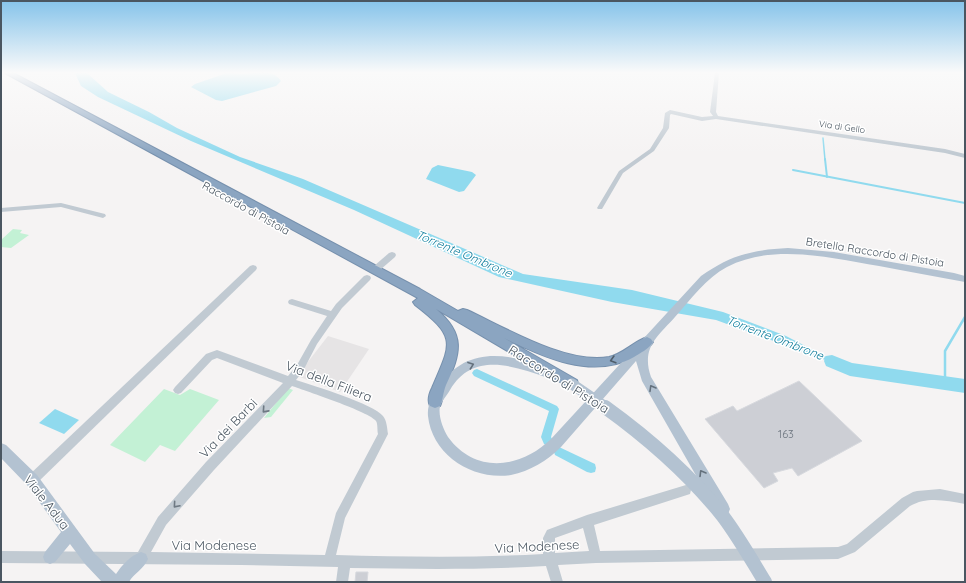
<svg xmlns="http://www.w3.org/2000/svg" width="966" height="583" viewBox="0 0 966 583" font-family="Quicksand,sans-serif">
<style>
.education{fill:#e6e4e5}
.green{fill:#c3f1d5}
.water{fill:#90daee}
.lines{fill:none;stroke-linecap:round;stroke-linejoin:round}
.stream-far2{stroke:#90daee;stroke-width:1.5}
.stream-far1{stroke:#90daee;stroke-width:2}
.stream{stroke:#90daee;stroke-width:2.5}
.canal{fill:#90daee;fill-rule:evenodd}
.river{fill:#90daee;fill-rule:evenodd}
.building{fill:#cdcfd5;stroke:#d7d9de}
.highway-casing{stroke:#7690ad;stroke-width:2}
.minor{fill:#c1cad2;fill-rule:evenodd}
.major{fill:#b3c2d1;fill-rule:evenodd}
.highway{fill:#8ba5c1;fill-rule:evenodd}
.major-bridge-far1{stroke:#b3c2d1;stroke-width:11}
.major-bridge{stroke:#b3c2d1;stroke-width:14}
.oneway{stroke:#505e6b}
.oneway2{stroke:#64717d}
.oneway3{stroke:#6e7983}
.labels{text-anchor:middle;stroke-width:3;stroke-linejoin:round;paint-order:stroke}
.far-street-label{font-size:9px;fill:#4a5661;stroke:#fff}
.street-label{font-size:11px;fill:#4a5661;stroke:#fff}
.near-number-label{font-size:11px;fill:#6b747e}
.water-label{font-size:12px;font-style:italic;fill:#0c7c9b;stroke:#fff}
.near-street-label{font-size:13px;fill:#4a5661;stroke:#fff}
</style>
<rect width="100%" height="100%" fill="#f5f3f3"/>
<path class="education" d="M 328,336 L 369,349 L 340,392 L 297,376 Z"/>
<g class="green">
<path d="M 13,229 L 22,230 L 20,233 L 29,235 L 11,248 L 1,247 L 1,240 Z"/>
<path d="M 288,388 L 293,390 L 271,417 L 264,418 Z"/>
<path d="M 164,389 L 180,395 L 190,389 L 219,400 L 175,451 L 160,445 L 145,462 L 110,445 Z"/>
</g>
<g class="water">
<path d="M 75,73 L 87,73 L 108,92 L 149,112 L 177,128 L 240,157 L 303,179 L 523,274 L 632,290 L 723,312 L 786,336 L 850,369 L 716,320 L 612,302 L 499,277 L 354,210 L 191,141 L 98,97 L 81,86 Z"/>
<path d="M 227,73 C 231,73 235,74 240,74 C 253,74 272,67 281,81 L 276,86 L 222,101 L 216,100 L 191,87 L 195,84 Z"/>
<path d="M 438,165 L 472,172 L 476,175 L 464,191 L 459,192 L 426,179 L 432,168 Z"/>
<path d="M 55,409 L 79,420 L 64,434 L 39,423 Z"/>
</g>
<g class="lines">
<path class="stream-far2" d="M 823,138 L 825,160"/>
<g class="stream-far1">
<path d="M 825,159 L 827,177"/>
<path d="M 793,170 L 965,203"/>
</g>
<path class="stream" d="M 945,383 L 945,351 L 965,317"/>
<g class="canal">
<path d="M 477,369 L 557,406 L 559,409 L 551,437 L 553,441 L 552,444 L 548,446 L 544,444 L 541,437 L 549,411 L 474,376 L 472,373 L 474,370 Z"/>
<path d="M 559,447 L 595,464 L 596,468 L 595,472 L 591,473 L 587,472 L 555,455 L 554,452 L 555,449 Z"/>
</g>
<path class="river" d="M 832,355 L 852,363 L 965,379 L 965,393 L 850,376 L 826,366 L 824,361 L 826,356 Z"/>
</g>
<g class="building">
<path d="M 799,381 L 862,441 L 798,476 L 792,468 L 773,473 L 778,481 L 764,488 L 705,419 L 733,406 L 737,411 Z"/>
<path d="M 356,572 L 368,572 L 367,582 L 355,582 Z"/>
</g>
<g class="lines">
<g class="highway-casing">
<path id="highway" d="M 5,73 L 13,73 L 420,289 L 458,311 L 463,309 L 467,310 C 504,327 567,365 609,357 C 623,354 633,342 647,337 L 651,339 L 653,342 C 649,349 640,353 634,357 C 592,380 543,357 504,338 L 577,380 L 578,384 L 577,388 L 572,389 L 436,309 C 466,334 461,353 446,385 C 443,392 443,400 440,406 L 435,408 L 430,406 C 427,400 429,394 432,388 C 451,343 458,338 415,305 L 413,302 L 418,298 Z"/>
</g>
<g class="minor">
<path d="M 715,73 L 719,73 L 716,112 L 718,116 L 945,149 L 965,154 L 965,158 L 945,153 L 716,119 L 702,121 L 671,114 L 670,115 L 669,128 L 654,151 L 623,173 L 602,209 L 598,209 L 597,208 L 619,171 L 650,149 L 663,128 L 665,113 L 670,110 L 702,117 L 713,116 L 710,112 Z"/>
<path d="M 61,203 L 105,214 L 106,216 L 103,218 L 61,207 L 1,212 L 1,208 Z"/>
<path d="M 392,252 L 395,253 L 396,255 L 395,257 L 380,270 L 374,270 L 373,268 L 374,266 L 389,253 Z"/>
<path d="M 253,265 L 256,266 L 257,268 L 256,270 L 36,484 L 32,485 L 28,484 L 27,480 L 28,476 L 250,266 Z"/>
<path d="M 367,275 L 370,276 L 371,278 L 370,280 L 342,308 L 317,344 L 303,371 L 296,380 C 314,386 374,404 383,416 C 387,421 387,428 388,434 L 345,518 L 336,555 C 405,557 474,558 543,554 L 543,538 L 547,530 L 587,515 L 686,485 L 690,486 L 691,490 L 690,494 L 594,525 L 600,551 L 838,547 L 847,544 L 902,498 L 913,492 L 917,491 L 940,489 L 965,494 L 965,504 C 946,501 928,496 910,506 L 855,552 L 838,559 L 596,563 L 558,565 L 563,582 L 551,582 L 546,566 C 481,570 415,569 350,568 L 348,582 L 336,582 L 338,567 L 241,565 L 1,563 L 1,551 L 138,552 L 158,517 L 206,462 L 283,383 L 217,358 L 212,360 L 181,393 L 178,394 L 175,393 L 173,390 L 175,387 L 206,354 L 217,350 L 288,376 L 297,365 L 311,340 L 327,316 L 289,304 L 288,302 L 289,300 L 292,299 L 331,311 L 336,304 L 364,276 ZM 292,386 C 306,391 370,412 376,421 C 378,424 377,430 378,434 L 336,513 L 325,555 L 151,552 L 166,525 L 214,470 ZM 583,528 L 589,551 L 555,553 L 555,538 Z"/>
</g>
<g class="major">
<path d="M 788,248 L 834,252 L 954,273 L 965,276 L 965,282 C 936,277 907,271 879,266 C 830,258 774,243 727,267 C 706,278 691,299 675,317 C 657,337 641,348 651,377 L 728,504 L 730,509 L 728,514 L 723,516 L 718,514 L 642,381 L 636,361 L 561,447 C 547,461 530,471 511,475 C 473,481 432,455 428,416 C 427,404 432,398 438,388 C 466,344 510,353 552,370 L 554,373 L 552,376 L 548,378 C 514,366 473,351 450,390 C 447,395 442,401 440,406 C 438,416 443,429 448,437 C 476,475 521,468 551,439 L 701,276 C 731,255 751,250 788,248 Z"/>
<path d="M 1,443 L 6,445 L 37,475 L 95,554 L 116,574 C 122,565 130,556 141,552 L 146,554 L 148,559 C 144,569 134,573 129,582 L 102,582 L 85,564 L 70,544 L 55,562 L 50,564 L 45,562 L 43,557 L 45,552 L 61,532 L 27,485 L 1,458 Z"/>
</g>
<use href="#highway" class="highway"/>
<path class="major-bridge-far1" d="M 572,384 L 607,408"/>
<path class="major-bridge" d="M 605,407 C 648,438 689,474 722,515 C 738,536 751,559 765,582"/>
</g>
<defs><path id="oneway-chevron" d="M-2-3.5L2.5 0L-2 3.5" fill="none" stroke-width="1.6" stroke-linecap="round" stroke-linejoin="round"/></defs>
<use class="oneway" href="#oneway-chevron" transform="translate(613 360) rotate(164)"/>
<g class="oneway2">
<use href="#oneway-chevron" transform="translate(471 365) rotate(-20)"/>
<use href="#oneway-chevron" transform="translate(652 388) rotate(-120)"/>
<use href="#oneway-chevron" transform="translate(702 473) rotate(-121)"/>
</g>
<g class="oneway3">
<use href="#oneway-chevron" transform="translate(265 410) rotate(132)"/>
<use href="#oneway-chevron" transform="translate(176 505) rotate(131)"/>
</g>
<linearGradient id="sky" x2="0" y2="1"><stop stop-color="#85c3ea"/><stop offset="0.47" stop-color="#fafafa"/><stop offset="1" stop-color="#fafafa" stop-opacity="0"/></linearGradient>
<rect width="966" height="154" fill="url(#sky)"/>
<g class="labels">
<g class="far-street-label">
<text transform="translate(842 127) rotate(8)" y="3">Via di Gello</text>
</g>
<g class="street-label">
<text transform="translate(246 208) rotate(29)" y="4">Raccordo di Pistoia</text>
<text transform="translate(875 252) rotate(9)" y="4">Bretella Raccordo di Pistoia</text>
</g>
<g class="near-number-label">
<text x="786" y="438">163</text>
</g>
<g class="water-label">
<text transform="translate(464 254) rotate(23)" y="4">Torrente Ombrone</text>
<text transform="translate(775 338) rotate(21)" y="4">Torrente Ombrone</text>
</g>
<g class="near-street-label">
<text transform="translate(559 379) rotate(32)" y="5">Raccordo di Pistoia</text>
<text transform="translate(329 381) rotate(21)" y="5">Via della Filiera</text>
<text transform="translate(228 428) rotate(-46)" y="5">Via dei Barbi</text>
<text transform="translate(47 502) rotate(52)" y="5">Viale Adua</text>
<text x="214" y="550">Via Modenese</text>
<text transform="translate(537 546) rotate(-3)" y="5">Via Modenese</text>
</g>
</g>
<rect width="966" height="583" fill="none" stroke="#4a5661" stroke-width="4"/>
</svg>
